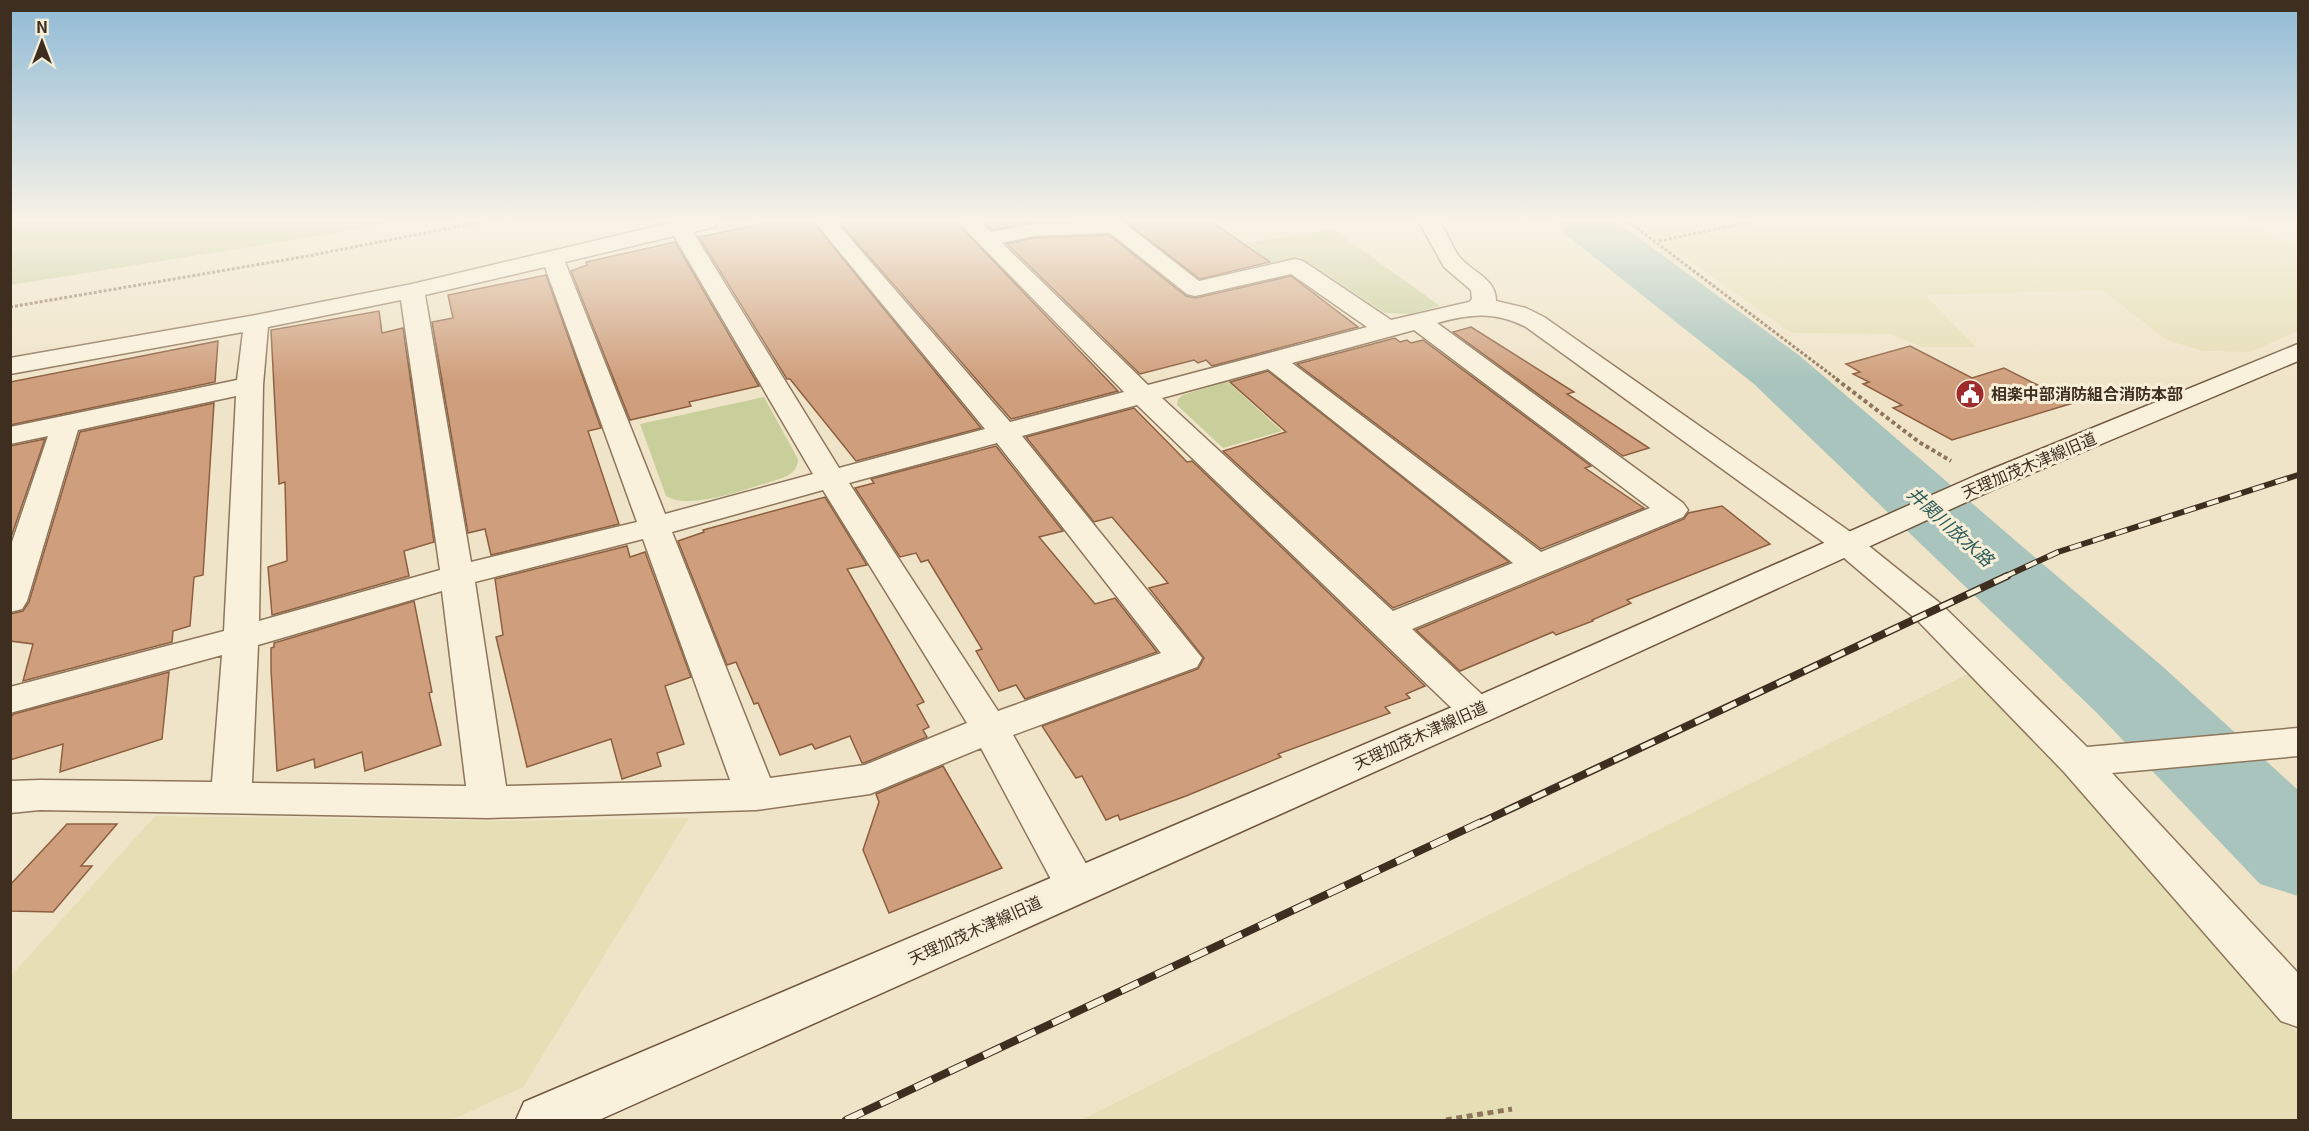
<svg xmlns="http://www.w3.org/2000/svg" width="2309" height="1131" viewBox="0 0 2309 1131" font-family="Georgia,'Noto Sans JP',serif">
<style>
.farmland{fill:#e6deb5}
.green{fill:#c9cf9b}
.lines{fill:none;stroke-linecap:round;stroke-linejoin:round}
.river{fill:#a9c4bc;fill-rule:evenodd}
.building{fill:#cf9f7d;stroke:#8d5f41;stroke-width:1.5}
.street-casing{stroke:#8d765c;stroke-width:3}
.secondary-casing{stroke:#6f573f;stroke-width:3}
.path-far2{stroke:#8d765c;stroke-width:3;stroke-dasharray:3 2;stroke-linecap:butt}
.path-far1{stroke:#8d765c;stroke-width:4;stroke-dasharray:4 3;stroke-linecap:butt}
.path{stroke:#8d765c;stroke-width:5;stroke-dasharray:6 4.5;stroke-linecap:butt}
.street{fill:#faf1dc;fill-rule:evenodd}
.secondary{fill:#faf1dc;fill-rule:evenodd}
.rail-far2-casing{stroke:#3d2e20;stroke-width:6}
.rail-far1-casing{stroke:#3d2e20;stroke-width:8}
.rail-casing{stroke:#3d2e20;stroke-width:8}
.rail-far2{stroke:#f7eed8;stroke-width:4;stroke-dasharray:12;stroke-linecap:butt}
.rail-far1{stroke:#f7eed8;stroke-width:5;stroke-dasharray:15;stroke-linecap:butt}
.rail{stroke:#f7eed8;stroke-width:6;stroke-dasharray:19;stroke-linecap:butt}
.labels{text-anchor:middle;stroke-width:6;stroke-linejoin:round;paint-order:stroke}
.poi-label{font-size:16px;font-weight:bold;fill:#3d2e20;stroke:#f7eed8;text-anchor:start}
.street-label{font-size:16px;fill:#3d2e20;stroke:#f7eed8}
.water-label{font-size:18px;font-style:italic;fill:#2f5d5a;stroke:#f7eed8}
</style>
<rect width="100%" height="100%" fill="#f0e4c8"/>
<g class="farmland">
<path d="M 1634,222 L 2245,222 L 2298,250 L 2298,331 L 2250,352 L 2203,351 L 2167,340 L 2102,290 L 1925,295 L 1976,347 L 1922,347 L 1891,334 L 1792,333 Z"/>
<path d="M 1970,673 L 2044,748 L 2298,1034 L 2298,1120 L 1081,1120 Z"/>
<path d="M 155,816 L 491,821 L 689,818 L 523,1087 L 451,1120 L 11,1120 L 11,976 Z"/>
</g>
<g class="green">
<path d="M 11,222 L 391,222 L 324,235 L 11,285 Z"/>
<path d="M 1333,229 L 1440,306 L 1410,314 L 1385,313 L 1300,257 L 1272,263 L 1246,243 Z"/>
<path d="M 1227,381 L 1282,431 L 1223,448 L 1177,405 L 1178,399 L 1183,395 Z"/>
<path d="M 764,397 L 798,459 C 798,470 791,474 783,478 C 754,486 691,512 666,496 L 640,424 Z"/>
</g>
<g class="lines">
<path class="river" d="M 1556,222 L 1617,222 L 1800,356 L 2162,666 L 2298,790 L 2298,896 L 2260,884 L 2096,712 L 1754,384 L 1564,233 Z"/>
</g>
<g class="building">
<path d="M 771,222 L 813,222 L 981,428 L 856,461 L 790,379 L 787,379 L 699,237 Z"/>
<path d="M 839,222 L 956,222 L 1118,391 L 1011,419 Z"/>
<path d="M 983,222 L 1037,222 L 992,230 Z"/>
<path d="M 1126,222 L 1212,222 L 1270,262 L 1200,279 Z"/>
<path d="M 1109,235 L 1186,296 L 1196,298 L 1291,276 L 1358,327 L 1212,366 L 1206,360 L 1198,363 L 1194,360 L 1140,374 L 1007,244 L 1034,238 Z"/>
<path d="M 675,242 L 759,386 L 689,402 L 691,406 L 630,420 L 571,271 L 587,265 L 586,262 Z"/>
<path d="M 546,275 L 601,428 L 588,431 L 619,524 L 491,555 L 485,529 L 468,533 L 432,322 L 453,318 L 448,295 Z"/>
<path d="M 379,311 L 382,333 L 403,328 L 434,542 L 404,551 L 409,576 L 272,615 L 268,567 L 287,561 L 285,482 L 279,484 L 271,330 Z"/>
<path d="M 1471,327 L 1574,392 L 1567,394 L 1649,448 L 1623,456 L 1453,332 Z"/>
<path d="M 1395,338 L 1400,342 L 1407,340 L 1411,343 L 1423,340 L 1591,466 L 1585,468 L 1644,508 L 1541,549 L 1297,364 Z"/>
<path d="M 218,341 L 215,382 L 10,425 L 10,382 Z"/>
<path d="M 1910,346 L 1972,378 L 2004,368 L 2073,403 L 1952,440 L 1893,408 L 1902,405 L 1863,384 L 1869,382 L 1853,374 L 1860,372 L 1846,364 Z"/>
<path d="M 1268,371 L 1509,562 L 1393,608 L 1223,451 L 1286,432 L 1230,382 Z"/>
<path d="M 214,403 L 203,575 L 194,577 L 190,626 L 173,631 L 172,642 L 23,681 L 33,644 L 10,641 L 10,614 L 23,611 L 29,602 L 80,432 Z"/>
<path d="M 1134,408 L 1187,462 L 1192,461 L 1425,686 L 1406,694 L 1410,698 L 1385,707 L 1390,713 L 1278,754 L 1281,757 L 1186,796 L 1120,820 L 1118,815 L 1106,820 L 1082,776 L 1076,778 L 1042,726 L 1198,669 L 1204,658 L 1149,588 L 1168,583 L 1112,517 L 1094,522 L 1026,437 Z"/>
<path d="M 45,439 L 10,540 L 10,446 Z"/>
<path d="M 996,446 L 1063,531 L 1039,537 L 1095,604 L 1115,598 L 1157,652 L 1025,699 L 1016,685 L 999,691 L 976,651 L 982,649 L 928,560 L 921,562 L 916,553 L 900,557 L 855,488 L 874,483 L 871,479 Z"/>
<path d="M 825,497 L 867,565 L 847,569 L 924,702 L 917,705 L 929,727 L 923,730 L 927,737 L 864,763 L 862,763 L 850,736 L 815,749 L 812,744 L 780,755 L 758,703 L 754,704 L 736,662 L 727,665 L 678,541 L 704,532 L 703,530 Z"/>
<path d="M 1722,506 L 1770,544 L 1627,600 L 1631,603 L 1592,620 L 1593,621 L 1556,635 L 1553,632 L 1460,671 L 1416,630 L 1684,519 L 1688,513 Z"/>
<path d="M 627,546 L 630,557 L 645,552 L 691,677 L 665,686 L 684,744 L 657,753 L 661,766 L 622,779 L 611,739 L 527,767 L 496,637 L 503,635 L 495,579 Z"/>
<path d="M 414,601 L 432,692 L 429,693 L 441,745 L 365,771 L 362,752 L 315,768 L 314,759 L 277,771 L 271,670 L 271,648 L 274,647 L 274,643 Z"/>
<path d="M 169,672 L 162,739 L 60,772 L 63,744 L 10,760 L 10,717 L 14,714 Z"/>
<path d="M 943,766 L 1002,868 L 889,913 L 863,850 L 879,802 L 876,794 Z"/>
<path d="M 67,824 L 117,824 L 81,866 L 92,866 L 53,912 L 10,911 L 10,885 Z"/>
</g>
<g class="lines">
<g class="street-casing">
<path id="street" d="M 674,222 L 718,222 L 715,227 L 693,232 L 839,468 L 985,429 L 815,222 L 836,222 L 1010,422 L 1124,392 L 958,222 L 980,222 L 991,232 L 1034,224 L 1123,222 L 1199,281 L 1295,259 L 1303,261 L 1391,320 L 1469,302 L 1472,299 L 1471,290 L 1444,267 L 1419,222 L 1440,222 C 1447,232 1451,245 1458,255 C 1470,272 1496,277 1496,301 L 1526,308 L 1544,317 L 1859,538 L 1941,604 L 2087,747 L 2298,728 L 2298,756 L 2112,773 L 2298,973 L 2298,1027 L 2281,1021 L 2064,772 L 1917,620 L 1837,552 L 1526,327 C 1494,311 1471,314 1437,323 L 1683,503 L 1688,510 L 1683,517 L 1412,629 L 1490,702 L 1496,711 L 1490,720 L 1477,724 L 1464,720 L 1137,405 L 1022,436 L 1202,658 L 1197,667 L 1013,735 L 1098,885 L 1091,898 L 1076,903 L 1061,898 L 981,748 L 870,794 L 756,810 L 488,818 L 40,810 L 10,813 L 10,781 L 40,780 L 212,782 L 222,655 L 10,713 L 10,687 L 224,631 L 236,396 L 78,430 L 27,601 L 22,609 L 10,612 L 10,548 L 48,436 L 10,444 L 10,427 L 237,380 L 243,332 L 10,374 L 10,358 L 256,315 L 412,284 ZM 1110,233 L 1187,294 L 1195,296 L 1291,274 L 1367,327 L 1148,385 L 1002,243 L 1034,236 ZM 674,236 L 813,474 L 665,514 L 565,262 ZM 545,267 L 637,522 L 471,562 L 425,295 ZM 401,300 L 440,570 L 259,621 L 263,385 L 268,327 ZM 1414,330 L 1650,508 L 1541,552 L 1292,363 ZM 1268,369 L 1513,563 L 1393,611 L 1162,398 ZM 997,443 L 1161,653 L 998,711 L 849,483 ZM 823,490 L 967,723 L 865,765 L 770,778 L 672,532 ZM 643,539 L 730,780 L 506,786 L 475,582 ZM 442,591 L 466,786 L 252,783 L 258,645 Z"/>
</g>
<g class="secondary-casing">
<path id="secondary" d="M 2298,344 L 2298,361 L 1997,488 L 1490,720 L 599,1120 L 516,1120 L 524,1102 L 1464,702 L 1975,476 Z"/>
</g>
<g class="path-far2">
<path d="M 1629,222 L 1838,380"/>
<path d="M 1659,241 L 1749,222"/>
<path d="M 10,307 L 308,256 L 481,222"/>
</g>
<path class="path-far1" d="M 1836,379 L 1919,442 L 1951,461"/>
<path class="path" d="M 1446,1120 L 1512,1109"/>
<use href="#street" class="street"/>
<use href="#secondary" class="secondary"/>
<g class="rail-far2-casing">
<path id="rail-far2" d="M 2004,577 L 2058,552 L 2298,475"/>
</g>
<g class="rail-far1-casing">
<path id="rail-far1" d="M 1478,824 L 2007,576"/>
</g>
<g class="rail-casing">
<path id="rail" d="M 846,1120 L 1481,822"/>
</g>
<use href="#rail-far2" class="rail-far2"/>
<use href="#rail-far1" class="rail-far1"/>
<use href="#rail" class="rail"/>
</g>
<linearGradient id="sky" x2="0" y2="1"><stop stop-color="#8fbad6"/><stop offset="0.58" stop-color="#f8f3e6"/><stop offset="1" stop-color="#f8f3e6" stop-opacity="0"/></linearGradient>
<rect width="2309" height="380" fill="url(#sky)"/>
<defs>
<g id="civic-disc" transform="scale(1.5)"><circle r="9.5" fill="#9e2a2b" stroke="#f7eed8"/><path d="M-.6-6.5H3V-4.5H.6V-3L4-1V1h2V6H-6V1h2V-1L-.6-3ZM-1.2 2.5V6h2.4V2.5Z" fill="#fff"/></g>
</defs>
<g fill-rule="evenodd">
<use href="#civic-disc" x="1970" y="394"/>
</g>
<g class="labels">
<g class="poi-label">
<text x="1991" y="400">相楽中部消防組合消防本部</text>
</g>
<g class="street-label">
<text transform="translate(2029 465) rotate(-23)" y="6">天理加茂木津線旧道</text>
<text transform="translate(1420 735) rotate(-24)" y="6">天理加茂木津線旧道</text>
<text transform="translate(975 930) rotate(-24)" y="6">天理加茂木津線旧道</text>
</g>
<g class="water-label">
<text transform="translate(1950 527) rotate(42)" y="6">井関川放水路</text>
</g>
</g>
<rect width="2309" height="1131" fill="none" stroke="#3d2e20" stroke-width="24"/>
<g transform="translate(42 42)" stroke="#f7eed8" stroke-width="4.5" paint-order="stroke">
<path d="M0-4.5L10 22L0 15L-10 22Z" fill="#3d2e20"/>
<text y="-9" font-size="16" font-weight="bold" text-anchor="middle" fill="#3d2e20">N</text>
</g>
</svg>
